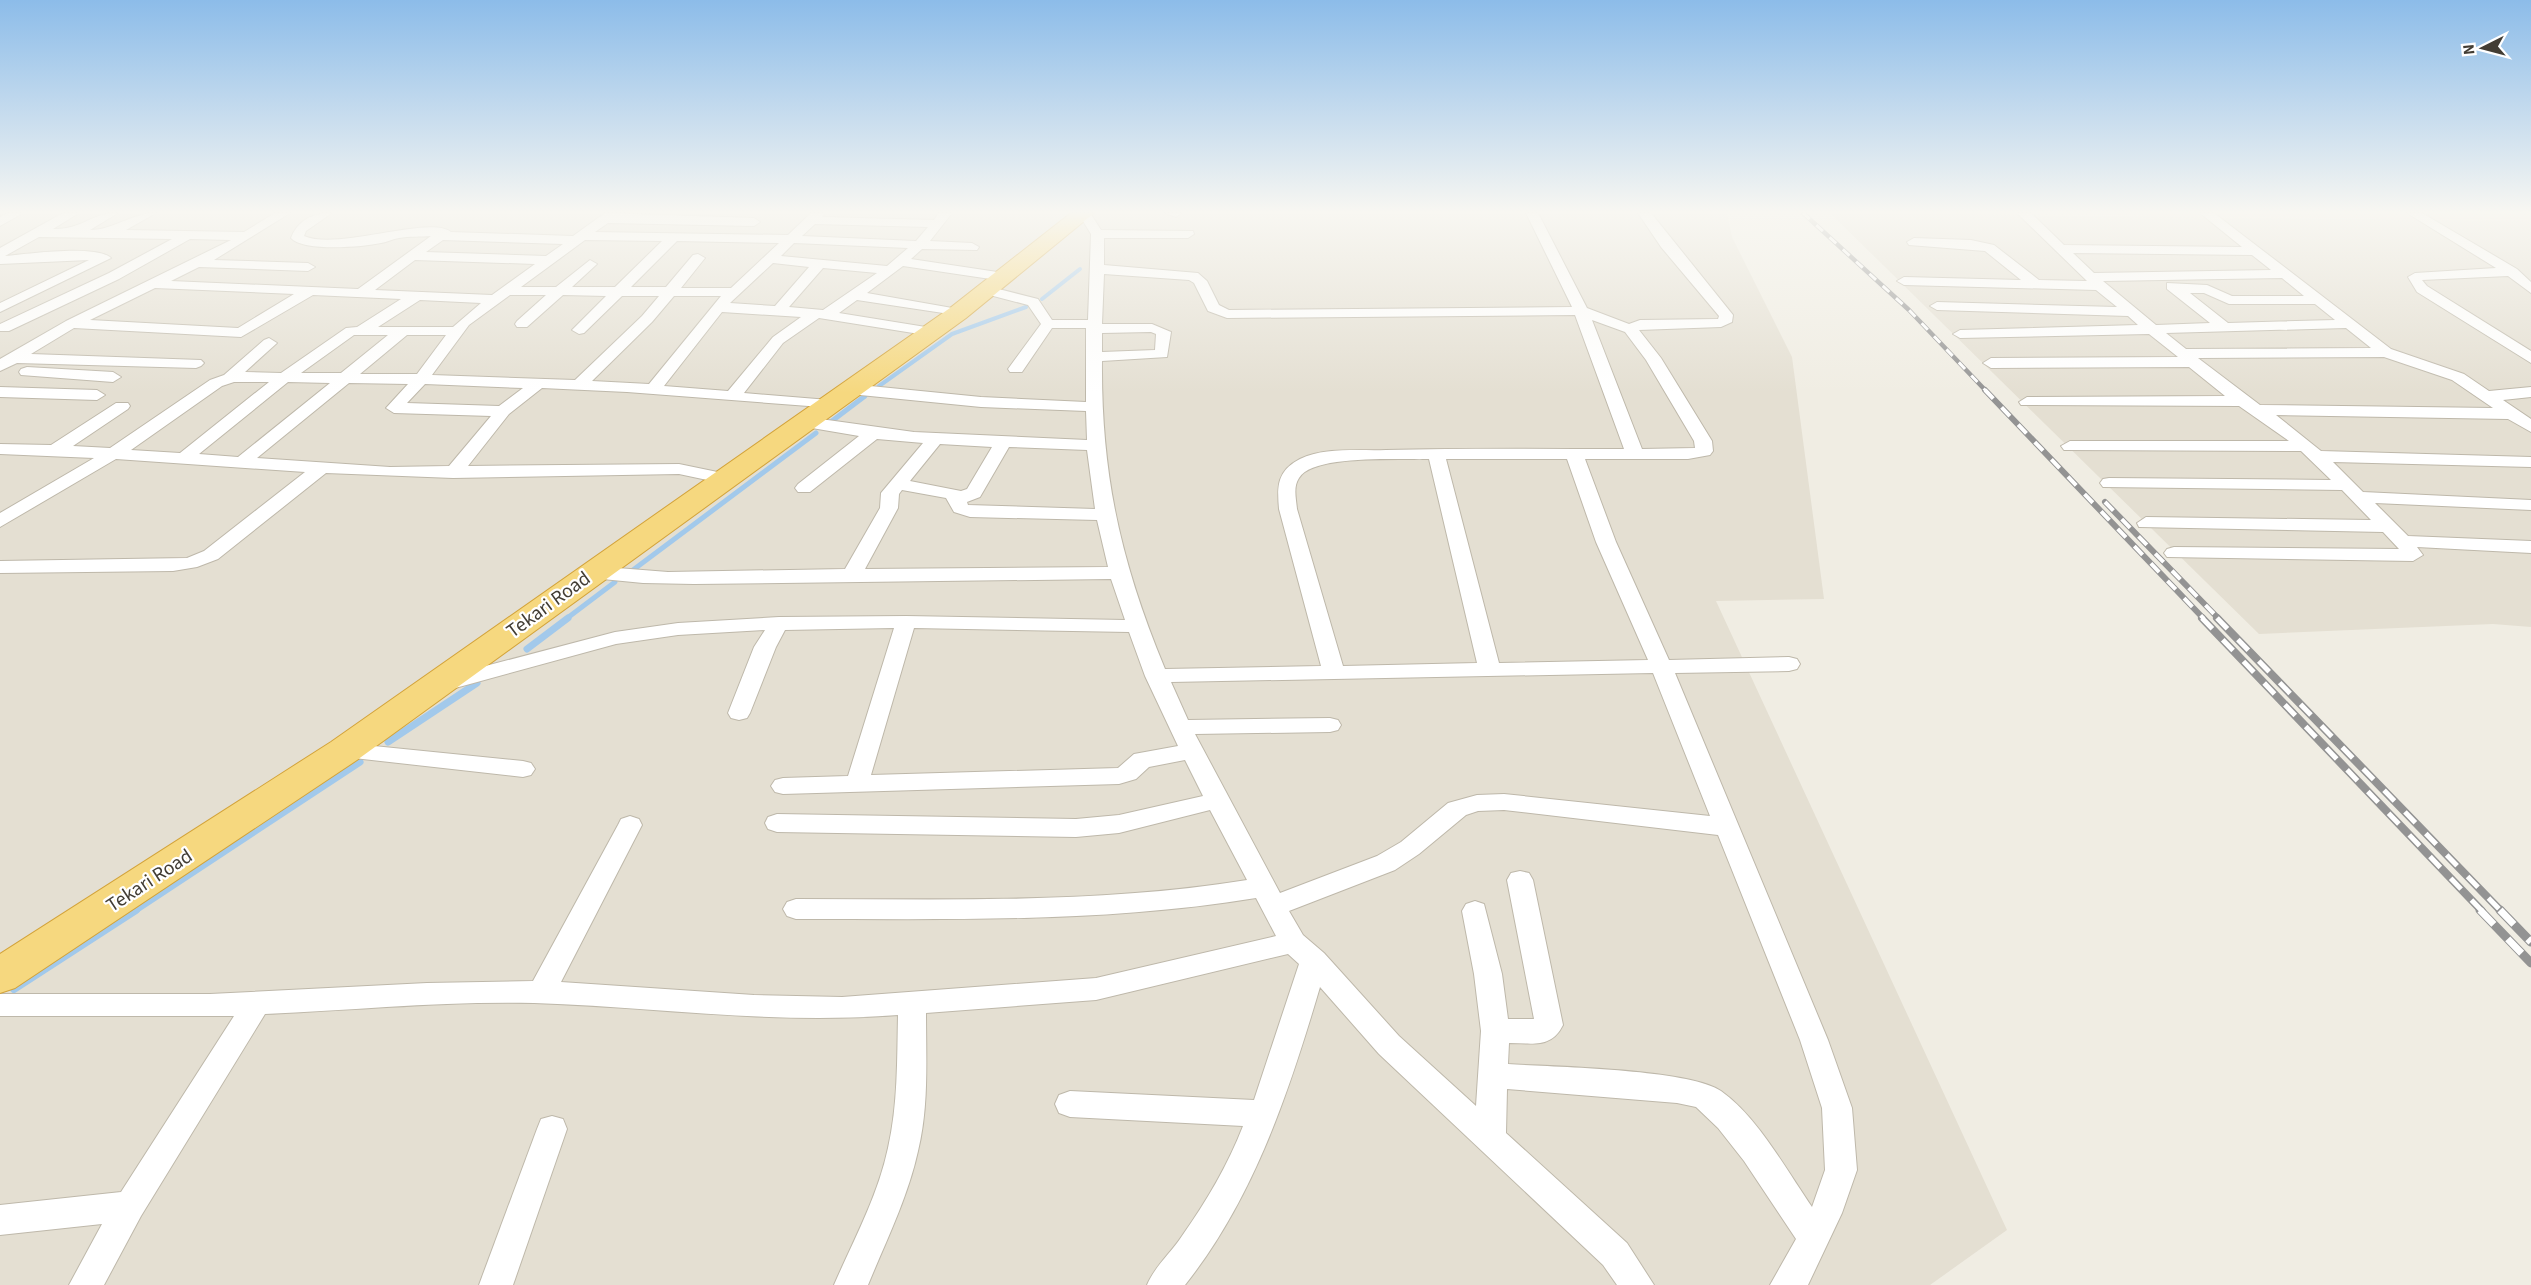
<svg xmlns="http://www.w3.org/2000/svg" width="2531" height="1285" viewBox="0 0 2531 1285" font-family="'Source Sans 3',sans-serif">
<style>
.residential{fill:#e4dfd2}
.medical{fill:#f1dcd7}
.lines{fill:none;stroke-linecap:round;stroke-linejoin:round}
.stream-far3{stroke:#a2c9eb;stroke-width:4}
.stream-far2{stroke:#a2c9eb;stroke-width:5}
.stream-far1{stroke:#a2c9eb;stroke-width:7}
.stream{stroke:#a2c9eb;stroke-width:8}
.minor-casing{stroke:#beb8aa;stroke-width:2}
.trunk-casing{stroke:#d3a33a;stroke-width:2}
.minor{fill:#fff;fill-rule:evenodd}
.trunk{fill:#f6d87f;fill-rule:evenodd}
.rail-far3-casing{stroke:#939393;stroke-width:4.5}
.rail-far2-casing{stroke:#939393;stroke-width:6}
.rail-far1-casing{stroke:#939393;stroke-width:8}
.rail-casing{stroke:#939393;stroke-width:9}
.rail-far3{stroke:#fff;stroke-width:3;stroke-dasharray:9;stroke-linecap:butt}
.rail-far2{stroke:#fff;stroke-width:4;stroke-dasharray:12;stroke-linecap:butt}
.rail-far1{stroke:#fff;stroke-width:5;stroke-dasharray:15;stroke-linecap:butt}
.rail{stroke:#fff;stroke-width:7;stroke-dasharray:20;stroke-linecap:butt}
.labels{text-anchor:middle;stroke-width:4.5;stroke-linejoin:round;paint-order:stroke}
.street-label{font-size:20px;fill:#423d34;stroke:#fff}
</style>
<rect width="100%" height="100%" fill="#f0ede3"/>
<g class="residential">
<path d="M 0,213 L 1727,213 L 1732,237 L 1792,357 L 1824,599 L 1716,601 L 2007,1230 L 1930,1285 L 0,1285 Z"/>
<path d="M 1830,213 L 2531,221 L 2531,627 L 2493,624 L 2259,634 Z"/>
</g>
<path class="medical" d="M 2095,213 L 2531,213 L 2531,221 L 2098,215 Z"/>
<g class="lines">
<g class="stream-far3">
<path d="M 1042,299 L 1080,269"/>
<path d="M 879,386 L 952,334 L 1026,307"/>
</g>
<g class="stream-far2">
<path d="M 832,421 L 865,396"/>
<path d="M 633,570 L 816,433"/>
<path d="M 566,619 L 615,582"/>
</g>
<g class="stream-far1">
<path d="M 527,649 L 568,618"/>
<path d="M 388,742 L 477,683"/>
<path d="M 134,911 L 360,762"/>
</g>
<path class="stream" d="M 14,989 L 136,910"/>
<g class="minor-casing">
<g id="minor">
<path d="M 7,213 L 23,213 L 0,226 L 0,217 Z"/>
<path d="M 63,213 L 79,213 L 53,229 C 82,230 90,213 118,213 L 90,230 C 114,230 131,213 156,213 L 126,230 L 244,232 L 275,213 L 290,213 L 214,260 L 308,263 L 315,267 L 308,271 L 199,267 L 171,281 L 358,289 L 431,236 C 421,237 409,236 399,238 C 393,239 387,242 381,243 C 362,247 304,252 291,238 C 298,220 313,213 332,213 L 306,231 L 304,236 C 338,251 429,215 451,232 L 573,236 L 605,213 L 754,218 L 760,222 L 754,226 L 608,223 L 595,232 L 788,235 L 811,213 L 825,213 L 822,217 L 934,220 L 939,213 L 952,213 L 930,241 L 972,243 L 979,247 L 977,250 L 922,249 L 911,259 L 1004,273 L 1011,277 L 1004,281 L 903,266 L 867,293 L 958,309 L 965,313 L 963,316 L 857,300 L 839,313 L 932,328 L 939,332 L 932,336 L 819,318 L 783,343 L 744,393 L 829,400 L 837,405 L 835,408 L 627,392 L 542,388 L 509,414 L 468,466 L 679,464 L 732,475 L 735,479 L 732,483 L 726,484 L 679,474 L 453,478 L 326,473 L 218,559 L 197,567 L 173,571 L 0,573 L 0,561 L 187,558 L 204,551 L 305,472 L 116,459 L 0,527 L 0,513 L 94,458 L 0,454 L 0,444 L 51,445 L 116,403 L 128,403 L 130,406 L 128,409 L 73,446 L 110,448 L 210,380 L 224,375 L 264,340 L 269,338 L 277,343 L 245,372 L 281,373 L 346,328 L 357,327 L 401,299 L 313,295 L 241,337 L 74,328 L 31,354 L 201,360 L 204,363 L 201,366 L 196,368 L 17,363 L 0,371 L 0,359 L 66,321 L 231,240 L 190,239 L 119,279 L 9,331 L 0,331 L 0,324 L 109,273 L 172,239 L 39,237 L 5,256 C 27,254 96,244 111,258 L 0,312 L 0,303 L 89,260 L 0,264 L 0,248 ZM 815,224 L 928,227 L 916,241 L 802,236 ZM 443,240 L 563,244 L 546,256 L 426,252 ZM 585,240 L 662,241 L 615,287 L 572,287 L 597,264 L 590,260 L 556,287 L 521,287 ZM 677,241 L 779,243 L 731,288 L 681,288 L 705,258 L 698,254 L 693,255 L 666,287 L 631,287 ZM 794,243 L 908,248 L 887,266 L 781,256 ZM 415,260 L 535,264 L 492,295 L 375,290 ZM 773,263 L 809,267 L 775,306 L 730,303 ZM 823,268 L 877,273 L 823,310 L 789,307 ZM 155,288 L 294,294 L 238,328 L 90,320 ZM 510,295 L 546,295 L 517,321 L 515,324 L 517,327 L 527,327 L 563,295 L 606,296 L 572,330 L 579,334 L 584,333 L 622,296 L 659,296 L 642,316 L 575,380 L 432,375 L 469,325 ZM 674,296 L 721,296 L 649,384 L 592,381 L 652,322 ZM 420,300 L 481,303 L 453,327 L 378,327 ZM 722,312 L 801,317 L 773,337 L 728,391 L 664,386 ZM 354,335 L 388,335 L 341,373 L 301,373 ZM 407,335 L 446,335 L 417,374 L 360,374 ZM 234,382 L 269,382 L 180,453 L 131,450 L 222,386 ZM 288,382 L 330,383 L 238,457 L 199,454 ZM 349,383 L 408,384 L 386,408 L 394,413 L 491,416 L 449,466 L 390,467 L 257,458 ZM 425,384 L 523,388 L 499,406 L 407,403 Z"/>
<path d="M 1078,213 L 1090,213 L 1101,230 L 1193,231 L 1194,234 L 1188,238 L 1104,238 L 1104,265 L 1198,273 L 1207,281 L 1219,305 L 1229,310 L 1572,307 L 1526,213 L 1538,213 L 1587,308 L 1629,324 L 1640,320 L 1718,319 L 1719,316 L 1661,247 L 1638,213 L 1651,213 L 1733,315 L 1732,322 L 1721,327 L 1639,330 L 1661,358 L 1712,441 L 1713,451 L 1710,455 L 1688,459 L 1585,459 L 1616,542 L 1669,660 L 1789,657 L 1797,659 L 1800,664 L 1797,669 L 1789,671 L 1675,673 L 1828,1040 L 1852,1108 L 1857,1170 L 1842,1213 L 1808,1285 L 1770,1285 L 1796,1239 L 1744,1161 L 1718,1128 L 1696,1107 L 1677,1103 L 1507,1089 L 1506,1133 L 1627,1243 L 1654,1285 L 1617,1285 L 1603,1265 L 1379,1054 L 1320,987 C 1289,1092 1254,1198 1185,1285 L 1147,1285 C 1155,1266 1171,1253 1182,1236 C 1206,1202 1228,1165 1243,1126 L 1070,1117 L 1059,1113 L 1055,1104 L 1059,1095 L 1070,1091 L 1254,1100 L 1299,964 L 1288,954 L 1096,1000 L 926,1013 C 926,1059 929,1106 918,1151 C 908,1197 886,1241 868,1285 L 834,1285 C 853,1241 878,1196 888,1148 C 898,1104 897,1060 898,1015 C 772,1025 658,1007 534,1003 C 444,1001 355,1010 265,1014 L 141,1216 L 104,1285 L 69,1285 L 102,1224 L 0,1235 L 0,1205 L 121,1192 L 234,1016 L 0,1016 L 0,994 L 210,994 L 427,983 L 533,981 L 618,825 L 621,819 L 630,816 L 639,819 L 642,825 L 561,982 L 754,995 L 842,997 L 1096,978 L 1276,936 L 1256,898 C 1104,923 950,919 796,919 L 787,916 L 783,909 L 787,902 L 796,899 C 947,899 1098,904 1247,880 L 1210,810 L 1119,833 L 1076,837 L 777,832 L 768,829 L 765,823 L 768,817 L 777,814 L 1076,819 L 1119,815 L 1203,796 L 1185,760 L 1149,767 L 1136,779 L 1119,784 L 783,794 L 775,792 L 771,786 L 775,780 L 783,778 L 848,776 L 894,628 L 785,630 L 776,647 L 750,713 L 747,718 L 739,720 L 731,718 L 728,713 L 754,647 L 765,630 L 678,635 L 616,644 L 448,690 L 440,688 L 437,683 L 440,678 L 615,632 L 678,623 L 779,617 L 906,616 L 1125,620 L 1111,579 L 694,584 L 643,583 L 592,578 L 582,572 L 592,566 L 668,572 L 845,569 L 880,508 L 881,493 L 923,443 L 877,439 L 810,492 L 798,492 L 795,488 L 798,484 L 859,436 L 800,426 L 798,422 L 800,418 L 806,417 L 914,432 L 1087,440 L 1086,411 L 981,407 L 850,394 L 842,389 L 850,384 L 981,397 L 1086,402 L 1086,328 L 1052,328 L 1022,372 L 1010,372 L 1008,369 L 1041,324 L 1028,305 L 982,293 L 980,290 L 987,286 L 1038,299 L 1052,320 L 1088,320 L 1091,234 ZM 1104,274 L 1189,280 L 1194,283 L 1208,311 L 1227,318 L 1575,315 L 1624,449 C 1545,449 1466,448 1386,450 C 1360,451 1324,447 1300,459 C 1277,471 1277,486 1279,509 L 1321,666 L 1165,669 C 1121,563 1101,475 1102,361 L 1167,357 L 1171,332 L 1152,324 L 1102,324 ZM 1592,320 L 1625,332 L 1646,360 L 1694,441 L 1695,448 L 1642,449 ZM 1151,332 L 1156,334 L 1155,350 L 1102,352 L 1102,333 ZM 940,444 L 992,447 L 967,489 L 961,491 L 910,481 ZM 1009,447 L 1087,450 L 1095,509 L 968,505 L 967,502 L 980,497 ZM 1429,459 L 1477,663 L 1343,666 L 1297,509 C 1296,498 1293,487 1299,478 C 1313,454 1402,460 1429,459 ZM 1446,459 L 1567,459 L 1596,542 L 1648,660 L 1499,663 ZM 902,490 L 946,498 L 954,512 L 970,517 L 1097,520 L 1108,567 L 865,569 L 898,508 L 899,494 ZM 914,628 L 1129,632 L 1145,676 L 1178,746 L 1134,754 L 1118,768 L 871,775 ZM 1653,673 L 1710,816 L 1504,794 L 1477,795 L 1448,803 L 1401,842 L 1377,856 L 1280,893 L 1195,734 L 1330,732 L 1338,730 L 1341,725 L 1338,720 L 1330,718 L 1188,720 L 1171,682 ZM 1504,810 L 1718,835 L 1800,1040 L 1822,1108 L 1825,1170 L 1812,1207 C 1787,1171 1757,1116 1721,1091 C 1690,1069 1553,1067 1508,1064 L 1509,1043 C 1532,1043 1551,1049 1563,1025 L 1533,880 L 1529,873 L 1520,871 L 1511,873 L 1507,880 L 1534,1019 L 1508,1019 L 1502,974 L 1484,904 L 1475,901 L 1466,904 L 1462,911 L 1474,974 L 1481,1031 L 1476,1106 L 1399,1036 L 1324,953 L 1303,935 L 1289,911 L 1395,870 L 1419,854 L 1466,815 L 1478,811 Z"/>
<path d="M 1165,213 L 1182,213 L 1176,217 Z"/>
<path d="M 2017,213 L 2031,213 L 2064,245 L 2242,247 L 2200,213 L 2214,213 L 2391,349 L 2464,374 L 2489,391 L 2531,387 L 2531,397 L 2503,400 L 2531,419 L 2531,432 L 2508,419 L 2276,415 L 2321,451 L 2531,457 L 2531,467 L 2333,462 L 2363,492 L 2531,500 L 2531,510 L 2375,503 L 2408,536 L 2531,541 L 2531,553 L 2417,547 L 2423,555 L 2413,561 L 2167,557 L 2164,553 L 2167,549 L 2174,547 L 2399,549 L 2383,532 L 2139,527 L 2137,523 L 2146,517 L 2371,520 L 2342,490 L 2103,487 L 2100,483 L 2103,479 L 2109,478 L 2331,480 L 2301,451 L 2064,450 L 2061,446 L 2070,441 L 2289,441 L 2239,406 L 2021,405 L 2019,402 L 2027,397 L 2225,396 L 2189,367 L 1991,368 L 1983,363 L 1991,358 L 2178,357 L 2149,334 L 1960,338 L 1953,334 L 1960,330 L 2138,325 L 2128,316 L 1937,310 L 1930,306 L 1937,302 L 2117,307 L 2096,290 L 1904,285 L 1897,281 L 1904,277 L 2021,280 L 1985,251 L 1909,245 L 1907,242 L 1914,238 L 1971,240 L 1994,245 L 2039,280 L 2087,281 ZM 2073,253 L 2252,255 L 2271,270 L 2094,273 ZM 2282,278 L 2304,296 L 2232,296 L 2207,285 L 2167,283 L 2167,289 L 2210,323 L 2156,325 L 2103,281 ZM 2190,293 L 2204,293 L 2229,304 L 2315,304 L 2335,320 L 2228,323 ZM 2346,328 L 2371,348 L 2186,349 L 2166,333 ZM 2384,357 L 2452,380 L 2493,408 L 2260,405 L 2198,358 Z"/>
<path d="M 2407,213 L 2422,213 L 2517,269 L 2531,282 L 2531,293 L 2508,276 L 2422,280 L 2427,286 L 2531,351 L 2531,363 L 2417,292 L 2408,277 L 2415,273 L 2496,268 Z"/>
<path d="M 27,367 L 113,372 L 121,377 L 113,382 L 21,375 L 19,372 L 21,369 Z"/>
<path d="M 0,387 L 97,390 L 105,395 L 97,400 L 0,397 Z"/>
<path d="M 344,743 L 523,761 L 531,763 L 535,769 L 531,775 L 523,777 L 336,756 L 332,751 L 336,746 Z"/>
<path d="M 552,1116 L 563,1119 L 567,1129 L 513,1285 L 479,1285 L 537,1129 L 541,1119 Z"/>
</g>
</g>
<g class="trunk-casing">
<path id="trunk" d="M 1071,213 L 1094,213 L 966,318 L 357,760 L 15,988 L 0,993 L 0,954 L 331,742 L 950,308 Z"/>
</g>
<use href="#minor" class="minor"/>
<use href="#trunk" class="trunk"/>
<g class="rail-far3-casing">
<path id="rail-far3" d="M 1803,213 L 1909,310 L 1987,392"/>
</g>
<g class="rail-far2-casing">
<g id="rail-far2">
<path d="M 1985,390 L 2204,619"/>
<path d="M 2105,502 L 2219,619"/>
</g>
</g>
<g class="rail-far1-casing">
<g id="rail-far1">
<path d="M 2202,618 L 2482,911"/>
<path d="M 2217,618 L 2501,911"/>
</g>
</g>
<g class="rail-casing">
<g id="rail">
<path d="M 2480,910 L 2531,963"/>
<path d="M 2500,910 L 2531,942"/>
</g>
</g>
<use href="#rail-far3" class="rail-far3"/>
<use href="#rail-far2" class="rail-far2"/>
<use href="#rail-far1" class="rail-far1"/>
<use href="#rail" class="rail"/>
</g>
<linearGradient id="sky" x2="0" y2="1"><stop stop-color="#8cbce9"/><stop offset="0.54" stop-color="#f8f7f2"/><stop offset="1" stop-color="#f8f7f2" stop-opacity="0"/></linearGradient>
<rect width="2531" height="393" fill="url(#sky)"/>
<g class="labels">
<g class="street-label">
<text transform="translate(548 604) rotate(-36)" y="7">Tekari Road</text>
<text transform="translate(149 880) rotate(-33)" y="7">Tekari Road</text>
</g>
</g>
<g transform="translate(2483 48) rotate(264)" stroke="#ffffff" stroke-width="4.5" paint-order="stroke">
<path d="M0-4.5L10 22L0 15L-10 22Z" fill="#423d34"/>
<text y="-9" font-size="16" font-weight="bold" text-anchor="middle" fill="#423d34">N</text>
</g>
</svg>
